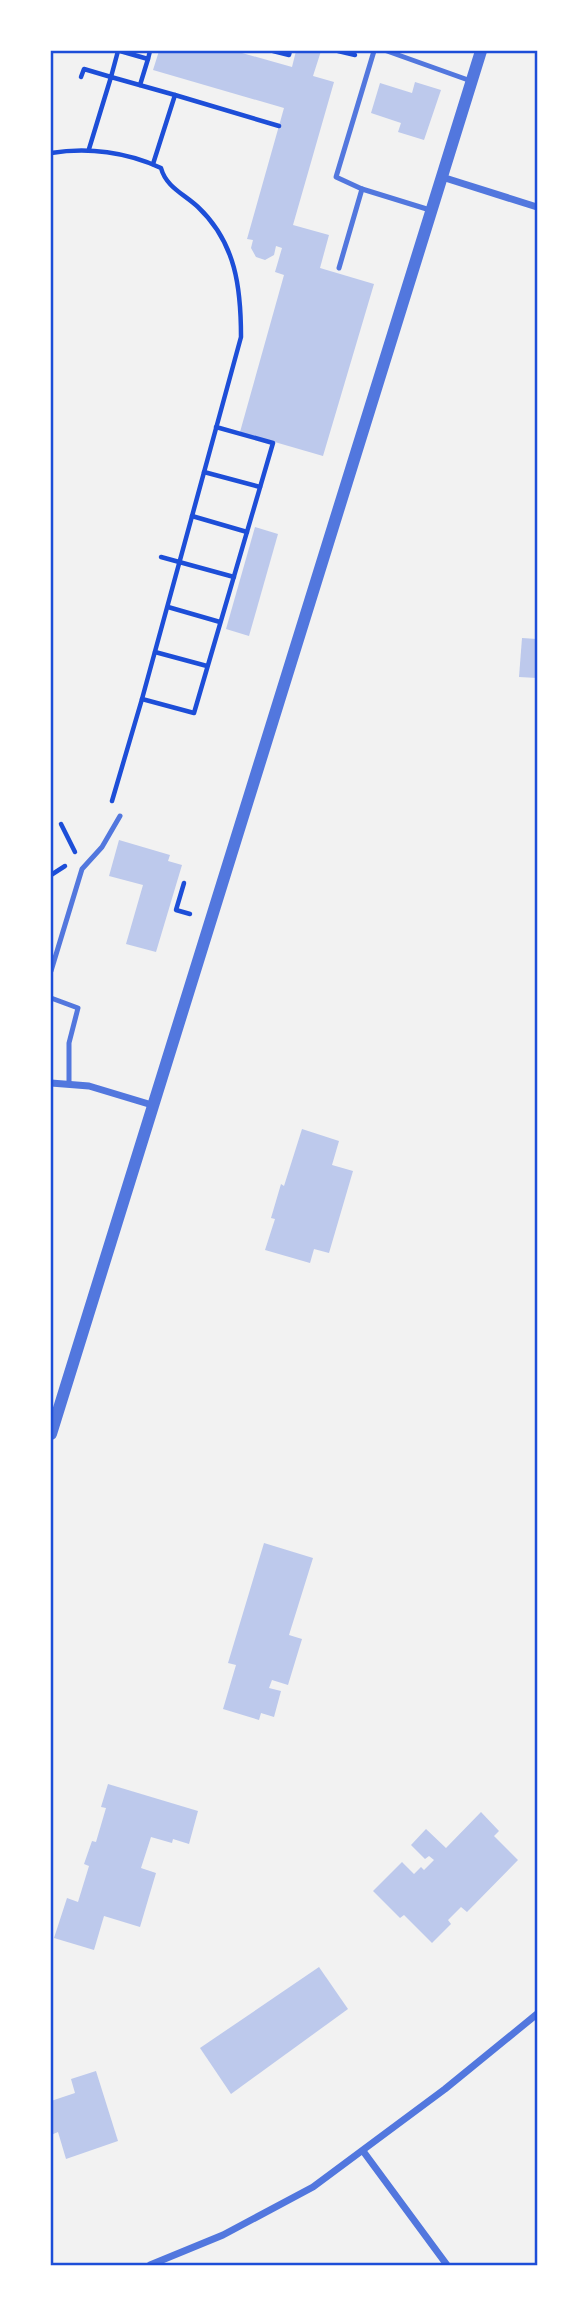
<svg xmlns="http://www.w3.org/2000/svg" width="588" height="2316" viewBox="0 0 588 2316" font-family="'Roboto Serif',serif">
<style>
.building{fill:#bdc9ec}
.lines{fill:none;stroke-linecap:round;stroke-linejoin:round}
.path{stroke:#1d4ed8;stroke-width:4.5}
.service{stroke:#5277de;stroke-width:5}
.minor{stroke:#5277de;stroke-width:7}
.tertiary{stroke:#5277de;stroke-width:12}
.neatline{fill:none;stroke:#1d4ed8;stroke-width:2.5}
</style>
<rect width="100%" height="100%" fill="#f2f2f2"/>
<g class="building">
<path d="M 159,51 L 235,51 L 292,67 L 296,51 L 321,51 L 313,76 L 334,82 L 293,225 L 329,235 L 320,268 L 374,284 L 323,456 L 240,432 L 284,275 L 275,272 L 282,248 L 276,246 L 274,255 L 265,260 L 256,257 L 251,248 L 253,240 L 247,239 L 284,108 L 153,70 Z"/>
<path d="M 415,82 L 441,90 L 424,140 L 398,132 L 401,123 L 371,113 L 380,83 L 412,93 Z"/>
<path d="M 255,527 L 278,534 L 249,636 L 226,629 Z"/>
<path d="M 522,638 L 537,639 L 537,678 L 519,677 Z"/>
<path d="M 119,840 L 170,855 L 168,861 L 182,865 L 156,952 L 126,944 L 143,885 L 109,876 Z"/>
<path d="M 302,1129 L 339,1141 L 332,1165 L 353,1171 L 329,1253 L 314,1249 L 310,1263 L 265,1250 L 275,1219 L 271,1218 L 281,1184 L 284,1186 Z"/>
<path d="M 264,1543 L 313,1558 L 289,1635 L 302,1639 L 288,1685 L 272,1680 L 269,1688 L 281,1691 L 274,1717 L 261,1713 L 259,1720 L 223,1709 L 236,1665 L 228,1663 Z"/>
<path d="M 108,1784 L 198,1811 L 189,1844 L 173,1839 L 172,1843 L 151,1837 L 141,1868 L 156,1873 L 140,1927 L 104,1916 L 94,1950 L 54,1938 L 67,1898 L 78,1902 L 89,1866 L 84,1864 L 92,1841 L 96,1842 L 106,1808 L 101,1807 Z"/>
<path d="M 481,1812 L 499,1831 L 494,1836 L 518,1860 L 467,1912 L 461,1907 L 448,1920 L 451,1924 L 432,1943 L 404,1915 L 400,1918 L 373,1891 L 402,1862 L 414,1874 L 421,1867 L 424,1870 L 434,1860 L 429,1856 L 425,1859 L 411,1845 L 426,1829 L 446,1848 Z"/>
<path d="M 319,1967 L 348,2009 L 231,2094 L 200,2048 Z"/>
<path d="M 96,2071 L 118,2141 L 66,2159 L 58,2132 L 51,2135 L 51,2101 L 75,2093 L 71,2079 Z"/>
</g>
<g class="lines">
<g class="path">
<path d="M 120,51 L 148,59 L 150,51"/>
<path d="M 273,51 L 289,55 L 290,51"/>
<path d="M 338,51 L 355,55"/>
<path d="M 81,77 L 84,69 L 111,77 L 118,51"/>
<path d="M 140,85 L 148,59"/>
<path d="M 175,95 L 279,126"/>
<path d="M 89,149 L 111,77 L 175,95 L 153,164"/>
<path d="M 51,153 C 88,147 127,152 161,168 C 166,187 184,194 198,207 C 236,243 241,288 241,337 L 142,699 L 112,801"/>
<path d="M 204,472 L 260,487"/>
<path d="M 192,516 L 247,532"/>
<path d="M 161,557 L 234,577"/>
<path d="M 168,607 L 220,622"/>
<path d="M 155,652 L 207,666"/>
<path d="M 142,699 L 194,713 L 273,443 L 216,427"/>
<path d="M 61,824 L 75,852"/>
<path d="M 51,875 L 65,866"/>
<path d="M 184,883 L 176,910 L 190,914"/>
</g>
<g class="service">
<path d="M 374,51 L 336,177 L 362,189 L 430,210"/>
<path d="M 387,51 L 471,81"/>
<path d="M 339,268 L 362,189"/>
<path d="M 51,971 L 82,869 L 102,847 L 120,816"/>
<path d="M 51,998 L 78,1008 L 69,1043 L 69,1083"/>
</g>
<g class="minor">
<path d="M 442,177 L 537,207"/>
<path d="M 51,1083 L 89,1086 L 152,1105"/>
<path d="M 363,2151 L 447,2265"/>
<path d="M 150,2265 L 223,2235 L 313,2187 L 445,2089 L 537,2014"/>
</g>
<path class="tertiary" d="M 51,1434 L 481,51"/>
</g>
<rect width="588" height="2316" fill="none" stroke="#ffffff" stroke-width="105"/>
<rect x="52" y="52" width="484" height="2212" class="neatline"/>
</svg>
